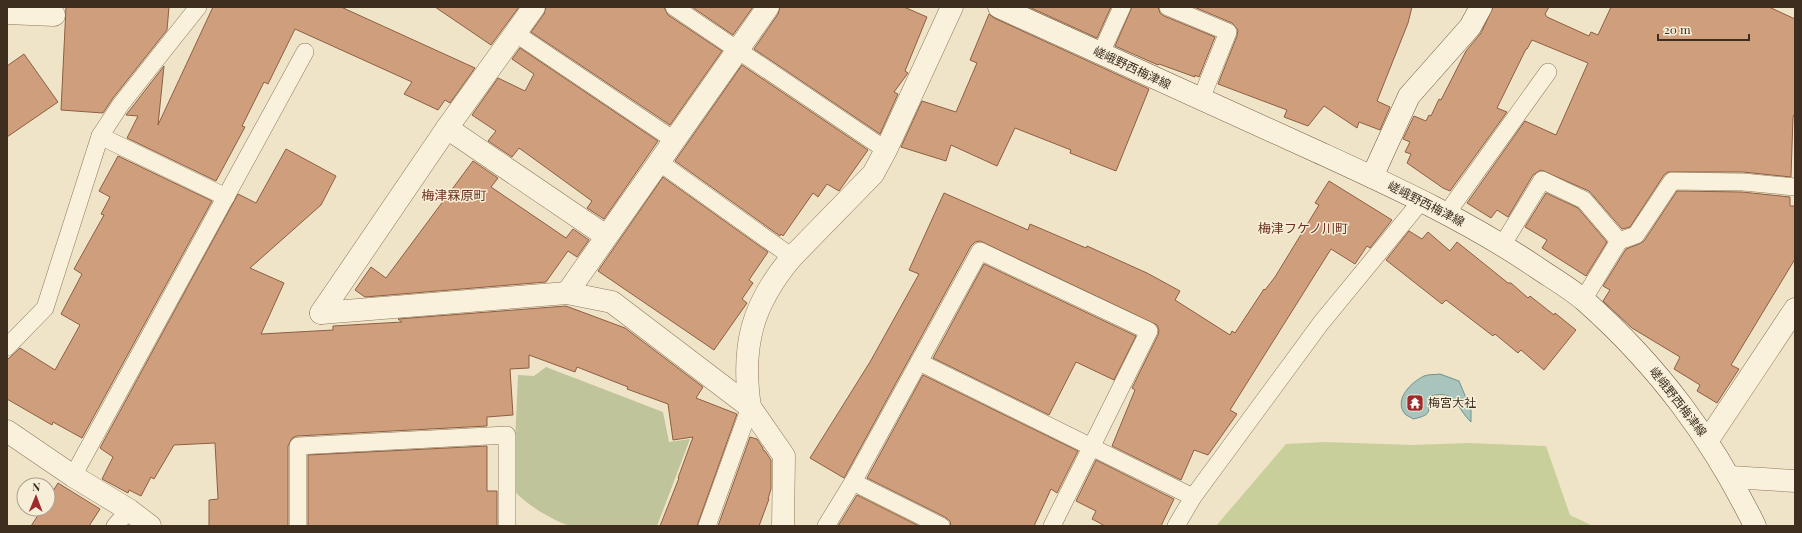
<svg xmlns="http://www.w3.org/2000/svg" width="1802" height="533" viewBox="0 0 1802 533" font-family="'Playfair Display','Noto Sans JP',serif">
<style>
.green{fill:#c9cf9b}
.cemetery{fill:#bfc49a}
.water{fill:#a9c4bc;stroke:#6f938a}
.building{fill:#cf9f7d;stroke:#8d5f41}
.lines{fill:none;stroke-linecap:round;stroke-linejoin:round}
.lane-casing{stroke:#8d765c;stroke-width:18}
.street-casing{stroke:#8d765c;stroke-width:23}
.secondary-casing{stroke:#6f573f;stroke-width:23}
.lane{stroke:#faf1dc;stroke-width:17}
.street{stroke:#faf1dc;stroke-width:22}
.secondary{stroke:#faf1dc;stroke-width:22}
.labels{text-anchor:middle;stroke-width:3;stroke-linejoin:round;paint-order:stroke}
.street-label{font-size:12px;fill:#3d2e20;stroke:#f7eed8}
.poi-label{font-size:12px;fill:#3d2e20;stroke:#f7eed8;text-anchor:start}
.neighbourhood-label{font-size:13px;fill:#6b2e1e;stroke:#f7eed8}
</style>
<rect width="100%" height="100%" fill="#f0e4c8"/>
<path class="green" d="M 1326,442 L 1413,445 L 1467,443 L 1546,446 L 1570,515 L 1593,526 L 1216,526 L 1286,444 Z"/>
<path class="cemetery" d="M 546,367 L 663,412 L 669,442 L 690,439 L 657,526 C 629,526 600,529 573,526 C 558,525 521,501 513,489 L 518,375 L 534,376 Z"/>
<path class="water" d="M 1440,374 L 1459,381 L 1471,410 L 1471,422 C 1456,408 1456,389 1431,396 C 1425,411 1436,414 1413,419 C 1411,417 1407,416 1405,414 C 1393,399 1412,382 1424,376 C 1429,374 1435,375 1440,374 Z"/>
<g class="building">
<path d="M 66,7 L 169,7 L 167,30 L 113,98 L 103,113 L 61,110 Z"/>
<path d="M 213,7 L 341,7 L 475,68 L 450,103 L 445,100 L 438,110 L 404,94 L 412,82 L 295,29 L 268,84 L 264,82 L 242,126 L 245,127 L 216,181 L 127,138 L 138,116 L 126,115 L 164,66 L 158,125 Z"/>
<path d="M 435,7 L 519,7 L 491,45 Z"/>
<path d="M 546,7 L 664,7 L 668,15 L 722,51 L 670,125 L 531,32 L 544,14 Z"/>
<path d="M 692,7 L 753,7 L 733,35 Z"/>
<path d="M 780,7 L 904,7 L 927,17 L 905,71 L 908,73 L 894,92 L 898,94 L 880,134 L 754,49 L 778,14 Z"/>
<path d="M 1029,7 L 1111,7 L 1097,38 Z"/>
<path d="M 1132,7 L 1158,7 L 1160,13 L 1164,16 L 1215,37 L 1199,77 L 1195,75 L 1195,77 L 1159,64 L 1158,65 L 1115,46 Z"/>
<path d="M 1194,7 L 1412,7 L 1408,23 L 1377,101 L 1390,107 L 1380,130 L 1359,122 L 1357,128 L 1324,106 L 1308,126 L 1284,117 L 1287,110 L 1218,84 L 1237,36 L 1238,30 L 1232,23 Z"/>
<path d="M 1493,7 L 1549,7 L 1545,14 L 1547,17 L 1589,36 L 1591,32 L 1598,35 L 1611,7 L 1769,7 L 1795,19 L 1795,113 L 1793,117 L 1791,177 L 1743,172 L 1668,172 L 1664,175 L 1630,227 L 1622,229 L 1589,191 L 1541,170 L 1533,175 L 1508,217 L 1497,210 L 1491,218 L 1467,203 L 1525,121 L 1556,135 L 1588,63 L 1532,40 L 1527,49 L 1526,49 L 1497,108 L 1507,112 L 1450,191 L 1443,188 L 1407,163 L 1411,154 L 1405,152 L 1410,142 L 1403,139 L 1414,116 L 1426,121 L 1429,115 L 1431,116 L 1439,99 L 1441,100 L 1466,51 L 1481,33 Z"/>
<path d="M 989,14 L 994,18 L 1149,89 L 1116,171 L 1070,153 L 1071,150 L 1015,128 L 997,166 L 951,145 L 946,161 L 901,147 L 922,101 L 956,112 L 977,63 L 970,60 Z"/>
<path d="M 520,48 L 658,141 L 604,219 L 587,208 L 592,201 L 519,148 L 512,157 L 488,141 L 496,131 L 472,115 L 498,78 L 525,91 L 534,74 L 512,59 Z"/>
<path d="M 24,54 L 58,102 L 7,137 L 7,66 Z"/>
<path d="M 742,65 L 868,150 L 839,191 L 827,184 L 818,197 L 813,193 L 783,236 L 781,234 L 780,236 L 675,161 Z"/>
<path d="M 286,149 L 336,176 L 321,205 L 250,268 L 284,283 L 261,334 L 333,330 L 333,326 L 402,322 L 398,319 L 566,306 L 625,328 L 703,387 L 696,398 L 737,414 L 697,526 L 660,526 L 679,478 L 678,478 L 693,437 L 673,440 L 668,404 L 627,389 L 628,387 L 577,367 L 575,372 L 529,355 L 529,368 L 510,369 L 513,415 L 487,417 L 487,426 L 297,436 L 292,438 L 288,446 L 288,526 L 209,526 L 209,500 L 218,499 L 215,443 L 174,445 L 154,479 L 151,477 L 141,496 L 129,490 L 128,493 L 102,479 L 113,457 L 100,448 L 238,194 L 256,203 Z"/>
<path d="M 118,156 L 212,201 L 82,438 L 53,422 L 52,425 L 7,399 L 7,360 L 20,348 L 55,370 L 80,325 L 61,314 L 82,274 L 74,269 L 104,215 L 101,214 L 110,197 L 99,191 Z"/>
<path d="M 473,161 L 498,178 L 491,187 L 566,238 L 573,229 L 589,240 L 577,257 L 568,251 L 546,282 L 365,297 L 355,290 L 371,267 L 386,278 Z"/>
<path d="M 663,177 L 768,252 L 749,280 L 753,283 L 742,299 L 747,303 L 714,350 L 598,271 Z"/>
<path d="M 1329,181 L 1392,220 L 1370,248 L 1367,246 L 1355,264 L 1331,249 L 1230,410 L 1237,414 L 1208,455 L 1194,450 L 1181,480 L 1112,446 L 1135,390 L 1132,388 L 1158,335 L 1159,330 L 1157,325 L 980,241 L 975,242 L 971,246 L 844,478 L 810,458 L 870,362 L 919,274 L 909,270 L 944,193 L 1028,230 L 1030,224 L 1086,248 L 1087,246 L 1147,273 L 1180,291 L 1175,300 L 1230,335 L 1232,331 L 1235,333 L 1264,289 L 1265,290 L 1275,277 L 1319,205 L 1315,203 Z"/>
<path d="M 1677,191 L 1742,192 L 1790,197 L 1790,206 L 1795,206 L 1795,259 L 1731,365 L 1739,369 L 1717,403 L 1697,391 L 1700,385 L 1674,369 L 1680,357 L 1632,328 L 1603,301 L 1610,290 L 1603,286 L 1626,249 L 1639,244 L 1644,241 Z"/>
<path d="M 1546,193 L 1578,208 L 1607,242 L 1586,276 L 1542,248 L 1547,240 L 1525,227 Z"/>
<path d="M 1409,231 L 1422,239 L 1428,232 L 1450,251 L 1457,242 L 1508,283 L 1511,283 L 1528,298 L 1530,296 L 1554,315 L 1555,313 L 1576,330 L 1544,370 L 1521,350 L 1518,353 L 1495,334 L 1493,336 L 1446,300 L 1442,304 L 1386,260 Z"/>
<path d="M 984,264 L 1136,336 L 1114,380 L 1076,362 L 1049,415 L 933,358 Z"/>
<path d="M 923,375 L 1078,451 L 1057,493 L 1051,489 L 1034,526 L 951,526 L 950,521 L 945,517 L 867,478 Z"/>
<path d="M 750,437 L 757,439 L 763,448 L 763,450 L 765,451 L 771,460 L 771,489 L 768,499 L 769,499 L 759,526 L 718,526 Z"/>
<path d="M 487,446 L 487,491 L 497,491 L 497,526 L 308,526 L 308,455 Z"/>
<path d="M 1096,460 L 1174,499 L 1161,526 L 1105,526 L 1092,519 L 1096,511 L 1076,501 Z"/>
<path d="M 58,483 L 100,509 L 89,526 L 31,526 L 42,509 L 48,509 L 48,499 Z"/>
<path d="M 857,495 L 919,526 L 838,526 Z"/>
</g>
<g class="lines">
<g class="lane-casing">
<g id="lane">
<path d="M 674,7 L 886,150"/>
<path d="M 1168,7 L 1228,32 L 1201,99"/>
<path d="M 515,33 L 674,140"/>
<path d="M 1101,53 L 1122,7"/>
<path d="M 100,136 L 226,197"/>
<path d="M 659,162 L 792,257"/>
<path d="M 1447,213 L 1548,72"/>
<path d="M 1503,244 L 1542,180 L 1584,200 L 1619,241"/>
<path d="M 1583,300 L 1619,241 L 1636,235 L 1672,181 L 1743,182 L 1795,187"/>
<path d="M 7,347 L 45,308 L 100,136 L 121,104 L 198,7"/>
<path d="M 919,362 L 1193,497"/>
<path d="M 73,476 L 305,52"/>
<path d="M 853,482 L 941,526"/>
<path d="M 115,526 L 129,510"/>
<path d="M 298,526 L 298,446 L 507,435 L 507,526"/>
<path d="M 707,526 L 750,407"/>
<path d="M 826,526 L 853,482 L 980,251 L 1149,331 L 1052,526"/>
<path d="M 1176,526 L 1193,497 L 1321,323 L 1422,200"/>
</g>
</g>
<g class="street-casing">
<g id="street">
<path d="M 7,13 L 54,15"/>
<path d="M 447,128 L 606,236"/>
<path d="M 567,293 L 768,7"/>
<path d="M 321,313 L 567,293 L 612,302 L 750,407 L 784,456 L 783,526"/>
<path d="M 321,313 L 447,128 L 534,7"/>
<path d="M 750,407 C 741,346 752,304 792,257 L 873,174 L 886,150 L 952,7"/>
<path d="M 7,431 L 73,476 L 129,510 L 150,526"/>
<path d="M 1708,440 L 1795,309"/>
<path d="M 1730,477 L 1795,481"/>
</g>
</g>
<g class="secondary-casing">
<g id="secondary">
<path d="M 999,7 C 1106,55 1212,104 1318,152 C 1394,187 1469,221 1539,269 C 1554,279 1571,289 1585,301 C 1658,366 1712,438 1755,526"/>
<path d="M 1372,177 L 1409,96 L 1470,27 L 1481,7"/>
</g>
</g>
<use href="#lane" class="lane"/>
<use href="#street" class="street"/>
<use href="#secondary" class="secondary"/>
</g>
<defs>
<g id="temple-square" transform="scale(0.9)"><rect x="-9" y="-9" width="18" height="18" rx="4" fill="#9e2a2b" stroke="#f7eed8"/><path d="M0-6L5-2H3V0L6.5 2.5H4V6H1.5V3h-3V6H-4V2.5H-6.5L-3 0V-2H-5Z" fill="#fff"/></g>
</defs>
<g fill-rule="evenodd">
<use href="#temple-square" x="1415" y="403"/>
</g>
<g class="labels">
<g class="street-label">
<text transform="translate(1132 68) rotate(25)" y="4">嵯峨野西梅津線</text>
<text transform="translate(1426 204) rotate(27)" y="4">嵯峨野西梅津線</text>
<text transform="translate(1678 402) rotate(52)" y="4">嵯峨野西梅津線</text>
</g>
<g class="poi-label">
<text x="1428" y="407">梅宮大社</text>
</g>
<g class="neighbourhood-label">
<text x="454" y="200">梅津罧原町</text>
<text x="1303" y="233">梅津フケノ川町</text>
</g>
</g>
<rect width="1802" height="533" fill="none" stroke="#3d2e20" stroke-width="16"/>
<g transform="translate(36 497) rotate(1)"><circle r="19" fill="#f7eed8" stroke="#ada18e"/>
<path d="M0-3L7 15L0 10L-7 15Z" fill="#9e2a2b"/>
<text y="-6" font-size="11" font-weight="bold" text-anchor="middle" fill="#3d2e20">N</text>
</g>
<path d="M1658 34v6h91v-6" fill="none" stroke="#3d2e20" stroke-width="2"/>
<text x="1664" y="34" font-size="12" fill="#3d2e20" stroke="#f7eed8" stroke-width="3" paint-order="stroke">20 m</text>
</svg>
